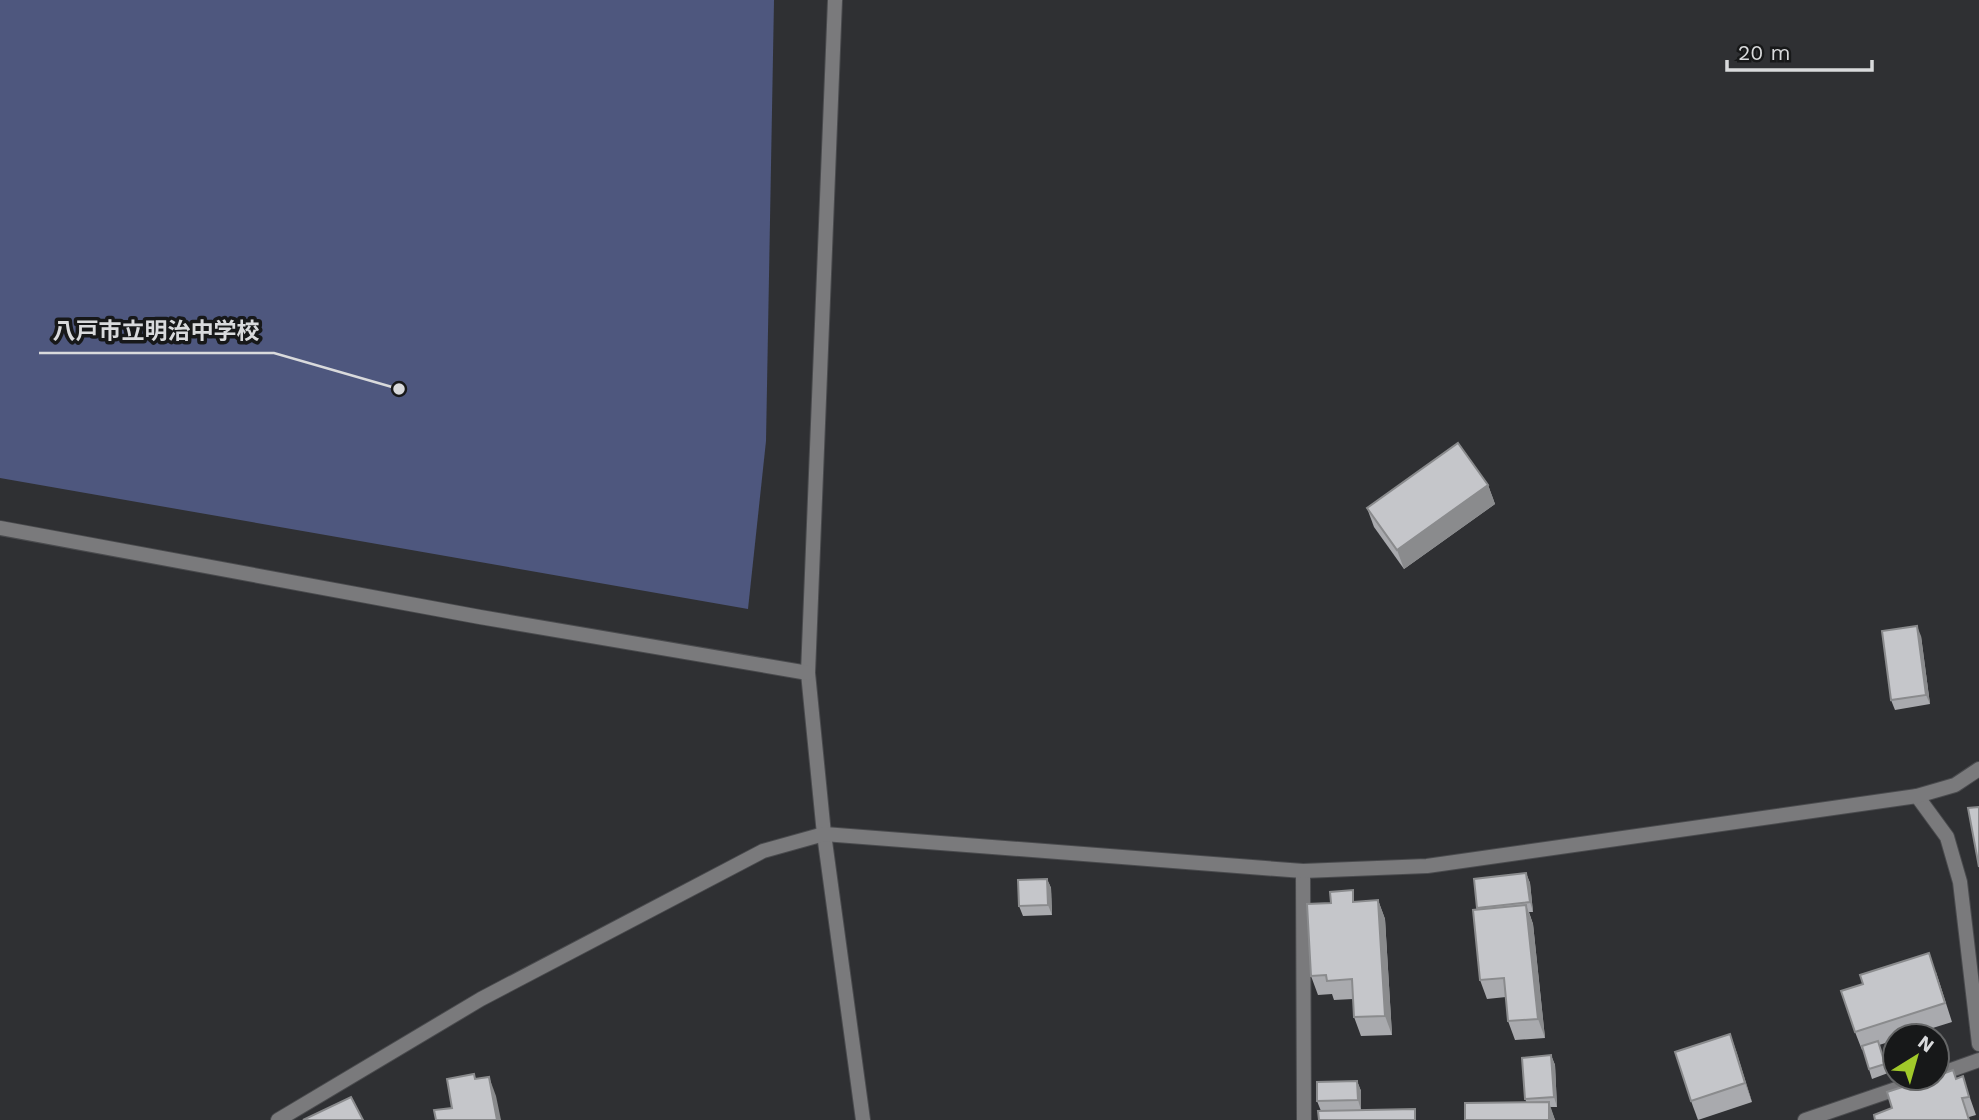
<svg xmlns="http://www.w3.org/2000/svg" width="1979" height="1120" viewBox="0 0 1979 1120" font-family="'Work Sans','Noto Sans JP',sans-serif">
<style>
.green{fill:#4e577e}
.lines{fill:none;stroke-linecap:round;stroke-linejoin:round}
.minor-casing{stroke:#4a4b4e;stroke-width:16}
.minor{stroke:#7a7a7c;stroke-width:14}
.wall{fill:#a9aaae}
.shaded-wall{fill:#8a8b8d}
.building{fill:#c5c6ca;stroke:#8a8b8d;stroke-width:2}
.leader{fill:none;stroke:#d9dadc;stroke-width:2.5}
.callout-dot{fill:#d9dadc;stroke:#171819;stroke-width:2.5}
.callout-label{font-size:23px;text-anchor:middle;font-weight:bold;fill:#d9dadc;stroke:#171819;stroke-width:7;stroke-linejoin:round;paint-order:stroke}
</style>
<rect width="100%" height="100%" fill="#2f3033"/>
<path class="green" d="M 0,0 L 774,0 L 766,441 L 748,609 L 0,478 Z"/>
<g class="lines">
<g class="minor-casing">
<g id="minor">
<path d="M 835,0 L 808,673 L 824,834 L 863,1120"/>
<path d="M 0,528 L 480,617 L 808,673"/>
<path d="M 1917,796 L 1947,837 L 1960,882 L 1979,1044"/>
<path d="M 1303,871 L 1304,1120"/>
<path d="M 1937,1075 L 1979,1060"/>
<path d="M 278,1120 L 481,999 L 763,851 L 824,834 L 1303,871 L 1427,866 L 1917,796 L 1955,785 L 1979,769"/>
<path d="M 1805,1120 L 1928,1078"/>
</g>
</g>
<use href="#minor" class="minor"/>
</g>
<g class="wall">
<path d="M 1488,485 L 1495,504 L 1404,569 L 1374,527 L 1367,508 Z"/>
<path d="M 1921,636 L 1930,704 L 1895,710 L 1891,700 Z"/>
<path d="M 1526,873 L 1530,883 L 1533,912 L 1529,912 L 1533,924 L 1545,1038 L 1515,1040 L 1508,1021 L 1506,997 L 1487,999 L 1480,980 L 1477,908 Z"/>
<path d="M 1047,879 L 1051,888 L 1052,915 L 1023,916 L 1019,906 Z"/>
<path d="M 1378,900 L 1385,919 L 1392,1035 L 1361,1036 L 1354,1017 L 1353,999 L 1334,1000 L 1332,994 L 1318,995 L 1311,976 L 1357,902 Z"/>
<path d="M 1936,972 L 1952,1022 L 1907,1036 L 1895,1036 L 1895,1040 L 1879,1045 L 1888,1073 L 1872,1079 L 1863,1050 L 1862,1050 L 1855,1032 Z"/>
<path d="M 1730,1034 L 1752,1102 L 1698,1120 L 1691,1101 Z"/>
<path d="M 1551,1055 L 1555,1065 L 1557,1107 L 1550,1107 L 1555,1120 L 1465,1120 L 1527,1103 L 1525,1099 Z"/>
<path d="M 1956,1079 L 1969,1095 L 1976,1115 L 1969,1117 L 1892,1108 Z"/>
<path d="M 1357,1081 L 1361,1091 L 1361,1110 L 1321,1111 L 1317,1101 Z"/>
</g>
<g class="shaded-wall">
<path d="M 1488,485 L 1495,504 L 1404,569 L 1397,550 Z"/>
<path d="M 1917,626 L 1921,636 L 1930,704 L 1926,695 Z"/>
<path d="M 1526,873 L 1530,883 L 1533,912 L 1530,902 Z"/>
<path d="M 1047,879 L 1051,888 L 1052,915 L 1048,905 Z"/>
<path d="M 1378,900 L 1385,919 L 1392,1035 L 1385,1016 Z"/>
<path d="M 1526,905 L 1533,924 L 1545,1038 L 1538,1019 Z"/>
<path d="M 1730,1034 L 1737,1053 L 1752,1102 L 1745,1083 Z"/>
<path d="M 1551,1055 L 1555,1065 L 1557,1107 L 1554,1097 Z"/>
<path d="M 489,1077 L 496,1096 L 501,1120 L 497,1120 Z"/>
<path d="M 1357,1081 L 1361,1091 L 1361,1110 L 1358,1100 Z"/>
<path d="M 1549,1102 L 1555,1120 L 1549,1120 Z"/>
</g>
<g class="building">
<path d="M 1458,443 L 1488,485 L 1397,550 L 1367,508 Z"/>
<path d="M 1917,626 L 1926,695 L 1891,700 L 1882,631 Z"/>
<path d="M 1979,807 L 1979,867 L 1968,808 Z"/>
<path d="M 1526,873 L 1530,902 L 1477,908 L 1474,879 Z"/>
<path d="M 1047,879 L 1048,905 L 1019,906 L 1018,880 Z"/>
<path d="M 1353,890 L 1353,902 L 1378,900 L 1385,1016 L 1354,1017 L 1352,979 L 1327,981 L 1326,975 L 1311,976 L 1307,904 L 1331,903 L 1330,892 Z"/>
<path d="M 1526,905 L 1538,1019 L 1508,1021 L 1504,978 L 1480,980 L 1473,910 Z"/>
<path d="M 1929,953 L 1945,1003 L 1855,1032 L 1841,991 L 1863,984 L 1860,975 Z"/>
<path d="M 1730,1034 L 1745,1083 L 1691,1101 L 1675,1052 Z"/>
<path d="M 1878,1041 L 1885,1064 L 1869,1069 L 1862,1046 Z"/>
<path d="M 1551,1055 L 1554,1097 L 1525,1099 L 1522,1058 Z"/>
<path d="M 1953,1070 L 1956,1079 L 1963,1076 L 1969,1097 L 1962,1098 L 1969,1120 L 1875,1120 L 1874,1115 L 1892,1108 L 1887,1092 L 1930,1078 L 1937,1078 L 1937,1076 Z"/>
<path d="M 474,1074 L 475,1079 L 489,1077 L 497,1120 L 436,1120 L 434,1110 L 452,1108 L 447,1079 Z"/>
<path d="M 1357,1081 L 1358,1100 L 1317,1101 L 1317,1082 Z"/>
<path d="M 351,1097 L 363,1120 L 303,1120 Z"/>
<path d="M 1549,1102 L 1549,1120 L 1465,1120 L 1465,1103 Z"/>
<path d="M 1415,1109 L 1415,1120 L 1319,1120 L 1318,1111 Z"/>
</g>
<path class="leader" d="M399 389L274 353H39"/>
<circle class="callout-dot" cx="399" cy="389" r="7"/>
<g class="callout-label">
<text x="156" y="339">八戸市立明治中学校</text>
</g>
<g transform="translate(1916 1057) rotate(37)"><circle r="33" fill="#171819" stroke="#656667" stroke-width="2"/>
<path d="M0-5L12 26L0 18L-12 26Z" fill="#a1c92a"/>
<text y="-10" font-size="19" font-weight="bold" text-anchor="middle" fill="#d9dadc">N</text>
</g>
<path d="M1727 60v10h145v-10" fill="none" stroke="#d9dadc" stroke-width="3.5"/>
<text x="1738" y="60" font-size="21" fill="#d9dadc" stroke="#171819" stroke-width="5" paint-order="stroke">20 m</text>
</svg>
